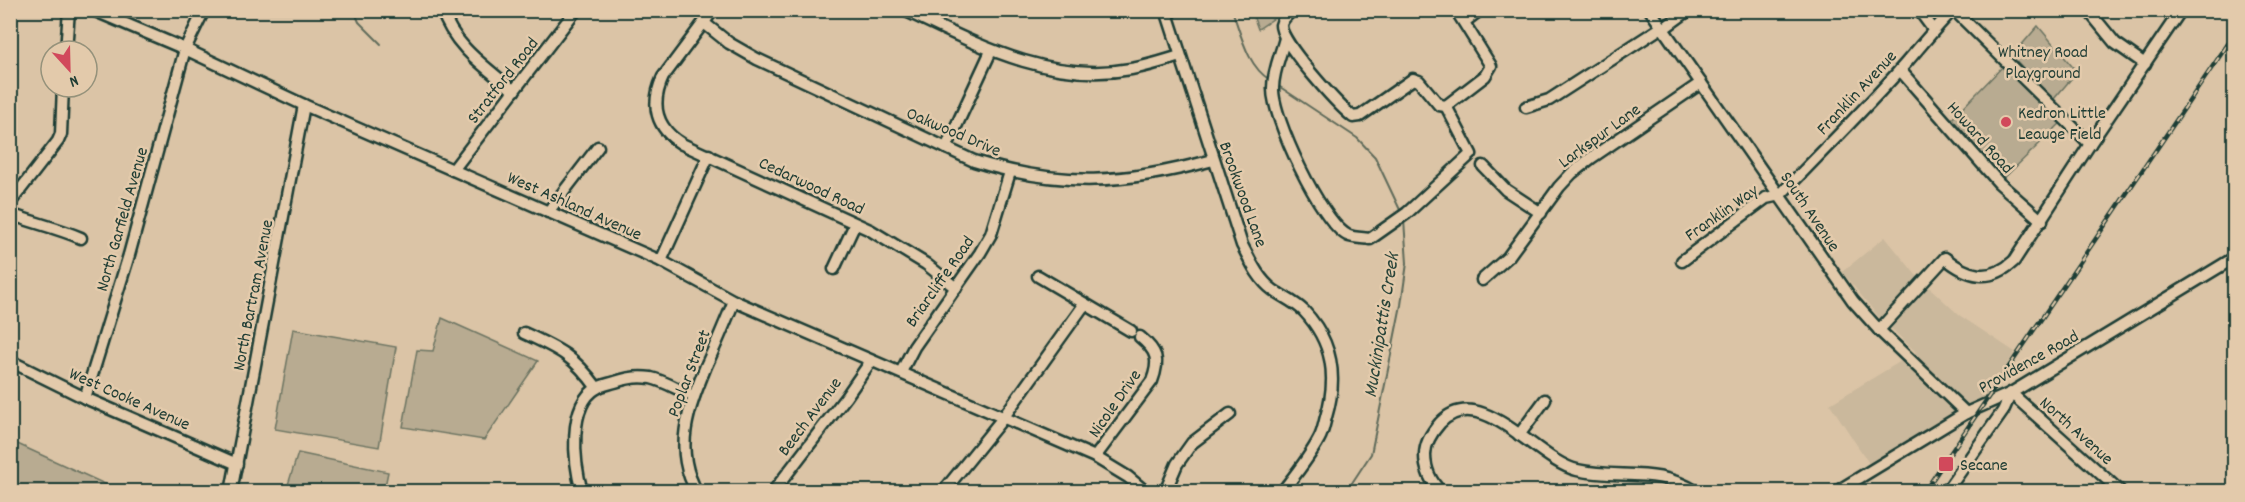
<svg xmlns="http://www.w3.org/2000/svg" width="2245" height="502" viewBox="0 0 2245 502" font-family="Dekko,sans-serif">
<style>
.built{fill:#cab89c}
.green{fill:#b8ab91;stroke:#6c7462;stroke-width:1.5}
.lines{fill:none;stroke-linecap:round;stroke-linejoin:round}
.stream{stroke:#5f6b5a;stroke-width:2}
.minor-casing{stroke:#1f3d34;stroke-width:15}
.minor{stroke:#e3caab;stroke-width:10}
.rail-casing{stroke:#1f3d34;stroke-width:4.5}
.rail{stroke:#e3caab;stroke-width:2;stroke-dasharray:7;stroke-linecap:butt}
.poi-dot{fill:#d1495b;stroke:#e3caab;stroke-width:2}
.labels{text-anchor:middle;stroke-width:5;stroke-linejoin:round;paint-order:stroke}
.park-label{font-size:18px;fill:#274239;stroke:#e3caab}
.street-label{font-size:18px;fill:#1f3d34;stroke:#e3caab}
.poi-label{font-size:18px;fill:#1f3d34;stroke:#e3caab;text-anchor:start}
.water-label{font-size:20px;font-style:italic;fill:#2a453a;stroke:#e3caab}
</style>
<rect width="100%" height="100%" fill="#dbc4a6"/>
<filter id="ink" filterUnits="userSpaceOnUse"><feTurbulence type="fractalNoise" baseFrequency=".0167" numOctaves="2"/><feDisplacementMap in="SourceGraphic" scale="12" xChannelSelector="R" yChannelSelector="G"/><feConvolveMatrix kernelMatrix="1 2 1 2 8 2 1 2 1" color-interpolation-filters="sRGB"/></filter>
<g filter="url(#ink)">
<path class="built" d="M 1885,237 L 1916,275 L 1959,315 L 2015,352 L 1986,397 L 1870,465 L 1830,404 L 1916,352 L 1878,316 L 1842,272 Z"/>
<g class="green">
<path d="M 1251,10 L 1285,11 L 1258,29 Z"/>
<path d="M 2038,26 L 2077,72 L 2053,100 L 2012,56 Z"/>
<path d="M 2007,62 L 2065,119 L 1999,183 L 1947,124 Z"/>
<path d="M 442,318 L 538,361 L 484,440 L 403,427 L 417,350 L 433,351 Z"/>
<path d="M 293,329 L 396,347 L 379,447 L 275,429 Z"/>
<path d="M 11,441 L 120,491 L 11,491 Z"/>
<path d="M 298,453 L 388,472 L 384,491 L 286,491 Z"/>
</g>
<g class="lines">
<g class="stream">
<path d="M 354,10 L 359,22 L 381,44"/>
<path d="M 1232,10 C 1241,34 1247,66 1270,80"/>
<path d="M 1277,85 L 1357,138 L 1375,157 L 1401,212"/>
<path d="M 1346,492 L 1371,454 L 1401,305 L 1407,263 L 1404,220"/>
</g>
<g class="minor-casing">
<g id="minor">
<path d="M 93,10 L 185,49 L 304,105 L 661,261 L 734,301 L 1095,457 L 1128,477 L 1146,492"/>
<path d="M 442,10 C 454,47 486,67 514,91"/>
<path d="M 713,10 L 663,77 C 650,105 656,128 682,144 L 870,230 L 926,264 L 956,288"/>
<path d="M 904,10 C 976,44 1049,84 1131,69 C 1148,66 1164,61 1180,56"/>
<path d="M 1166,10 L 1242,245 C 1250,260 1258,279 1273,290 C 1283,297 1295,302 1304,311 C 1333,342 1338,377 1326,417 C 1324,424 1323,432 1319,439 C 1309,458 1295,475 1282,492"/>
<path d="M 1293,10 C 1288,14 1282,19 1281,25 C 1280,42 1338,105 1353,117 L 1360,116 L 1413,79 L 1419,81 L 1439,105 L 1446,106"/>
<path d="M 1650,10 L 1853,301 L 1879,330 L 1966,413"/>
<path d="M 1919,10 L 1933,29"/>
<path d="M 1954,10 L 2090,144"/>
<path d="M 2088,10 L 2115,43 L 2145,64"/>
<path d="M 1464,22 L 1480,10"/>
<path d="M 704,23 L 729,43 L 757,59 L 974,161 C 1061,188 1126,184 1213,160"/>
<path d="M 1663,29 L 1689,10"/>
<path d="M 1285,38 C 1281,54 1273,71 1273,88 C 1272,118 1321,221 1347,235 C 1352,238 1363,238 1370,239 L 1407,213 L 1471,154 L 1446,106"/>
<path d="M 66,51 L 69,10"/>
<path d="M 1900,70 L 1999,183 L 2042,221"/>
<path d="M 1446,106 L 1485,76 L 1491,66 L 1456,10"/>
<path d="M 1526,107 L 1549,100 L 1662,27"/>
<path d="M 946,148 L 991,51"/>
<path d="M 1483,166 L 1506,190 L 1541,213"/>
<path d="M 453,170 L 576,10"/>
<path d="M 1780,195 C 1820,154 1860,114 1898,72 C 1917,51 1933,30 1953,10"/>
<path d="M 10,203 L 58,141 L 61,134 L 63,87"/>
<path d="M 548,212 L 598,147"/>
<path d="M 10,214 C 34,223 58,228 81,238"/>
<path d="M 661,261 L 709,155"/>
<path d="M 1682,261 L 1766,198 L 1780,195"/>
<path d="M 834,269 L 855,224"/>
<path d="M 1038,276 L 1131,331"/>
<path d="M 1482,280 L 1508,257 L 1559,187 L 1572,173 L 1591,158 L 1701,83"/>
<path d="M 1879,330 L 1945,258 C 1968,277 1990,283 2014,261 L 2090,144 L 2181,10"/>
<path d="M 524,333 C 559,349 574,356 597,388"/>
<path d="M 10,361 L 85,398 L 237,464"/>
<path d="M 901,372 L 914,347 L 980,253 L 991,234 L 1010,172"/>
<path d="M 85,398 L 129,255 L 185,49 L 204,10"/>
<path d="M 1519,435 L 1545,400"/>
<path d="M 1095,457 L 1152,381 C 1160,360 1157,351 1140,337"/>
<path d="M 231,492 L 304,105"/>
<path d="M 582,492 C 574,463 567,405 597,388 C 602,385 609,384 615,382 C 626,378 639,376 651,378 C 665,381 680,391 694,396"/>
<path d="M 697,492 C 672,449 689,408 706,366 C 716,345 725,323 734,301"/>
<path d="M 773,492 L 846,397 L 871,361"/>
<path d="M 943,492 L 1003,418 L 1084,305"/>
<path d="M 1165,492 L 1177,464 L 1192,443 L 1230,414"/>
<path d="M 1441,492 C 1430,481 1425,469 1425,455 C 1425,442 1432,432 1440,423 C 1480,380 1537,461 1577,470 C 1620,480 1656,466 1697,492"/>
<path d="M 1836,492 L 1966,413 L 2011,393 L 2234,258"/>
<path d="M 1946,492 L 2003,411 L 2011,393 L 2121,492"/>
</g>
</g>
<use href="#minor" class="minor"/>
<g class="rail-casing">
<path id="rail" d="M 1924,492 L 2234,35"/>
</g>
<use href="#rail" class="rail"/>
</g>
</g>
<g class="poi-dot">
<circle cx="2006" cy="122" r="6"/>
<rect x="1938" y="456" width="16" height="16" rx="3"/>
</g>
<g class="labels">
<g class="park-label">
<text x="2043" y="57">Whitney Road<tspan x="2043" dy="21">Playground</tspan></text>
</g>
<g class="street-label">
<text transform="translate(502 80) rotate(-52)" y="6">Stratford Road</text>
<text transform="translate(1856 92) rotate(-47)" y="6">Franklin Avenue</text>
<text transform="translate(954 131) rotate(23)" y="6">Oakwood Drive</text>
<text transform="translate(1599 135) rotate(-36)" y="6">Larkspur Lane</text>
<text transform="translate(1981 137) rotate(48)" y="6">Howard Road</text>
<text transform="translate(812 185) rotate(25)" y="6">Cedarwood Road</text>
<text transform="translate(1244 194) rotate(70)" y="6">Brookwood Lane</text>
<text transform="translate(575 205) rotate(24)" y="6">West Ashland Avenue</text>
<text transform="translate(1811 211) rotate(56)" y="6">South Avenue</text>
<text transform="translate(1721 212) rotate(-35)" y="6">Franklin Way</text>
<text transform="translate(121 219) rotate(-74)" y="6">North Garfield Avenue</text>
<text transform="translate(939 281) rotate(-55)" y="6">Briarcliffe Road</text>
<text transform="translate(252 295) rotate(-79)" y="6">North Bartram Avenue</text>
<text transform="translate(2028 361) rotate(-29)" y="6">Providence Road</text>
<text transform="translate(688 373) rotate(-69)" y="6">Poplar Street</text>
<text transform="translate(130 398) rotate(24)" y="6">West Cooke Avenue</text>
<text transform="translate(1114 403) rotate(-55)" y="6">Nicole Drive</text>
<text transform="translate(809 416) rotate(-53)" y="6">Beech Avenue</text>
<text transform="translate(2077 430) rotate(42)" y="6">North Avenue</text>
</g>
<g class="poi-label">
<text x="2018" y="118">Kedron Little<tspan x="2018" dy="21">Leauge Field</tspan></text>
<text x="1960" y="470">Secane</text>
</g>
<g class="water-label">
<text transform="translate(1380 325) rotate(-81)" y="7">Muckinipattis Creek</text>
</g>
</g>
<rect width="2245" height="502" fill="none" stroke="#e3caab" stroke-width="36"/>
<rect x="18" y="18" width="2209" height="466" fill="none" stroke="#1f3d34" stroke-width="2" filter="url(#ink)"/>
<g transform="translate(69 69) rotate(158)"><circle r="28" fill="#e3caab" stroke="#95927b" stroke-width="1.5"/>
<path d="M0-4.5L10 22L0 15L-10 22Z" fill="#d1495b"/>
<text y="-9" font-size="16" font-weight="bold" text-anchor="middle" fill="#1f3d34">N</text>
</g>
</svg>
